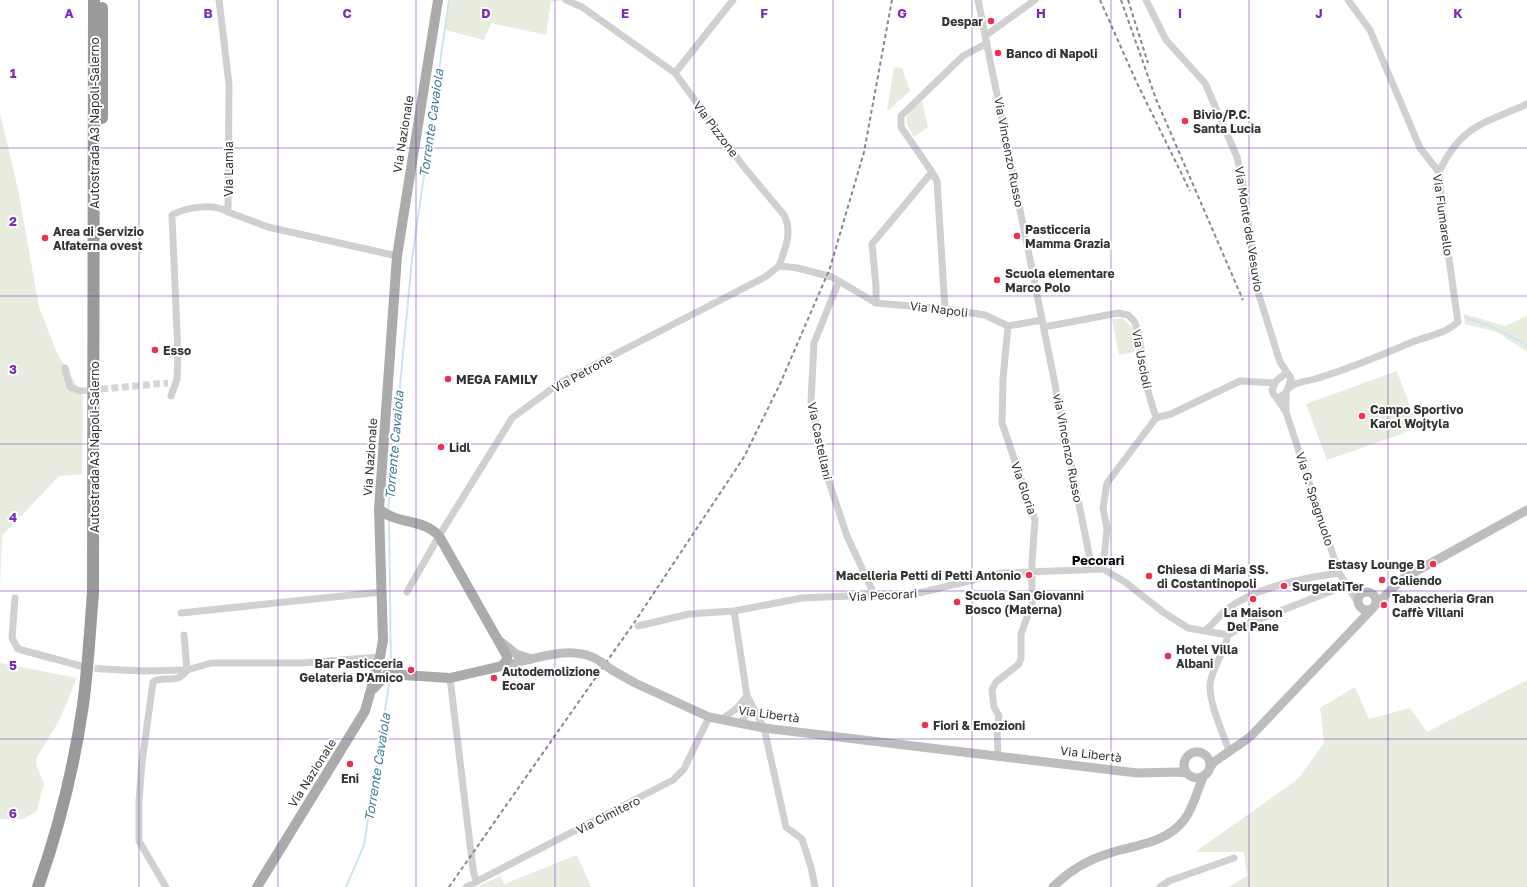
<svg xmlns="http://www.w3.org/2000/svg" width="1527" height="887" font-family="'Golos Text',sans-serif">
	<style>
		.green { fill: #e7ecde }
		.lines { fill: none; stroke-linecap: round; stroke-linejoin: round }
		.stream { stroke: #cde5ef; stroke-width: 2 }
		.street-tunnel { stroke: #d6d6d6; stroke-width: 7; stroke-dasharray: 7 3.5; stroke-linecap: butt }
		.street { stroke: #d0d0d0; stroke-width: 7 }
		.secondary { stroke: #bdbdbd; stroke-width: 9 }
		.primary { stroke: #ababab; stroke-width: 10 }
		.highway { stroke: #9a9a9a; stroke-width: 12 }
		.rail { stroke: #888; stroke-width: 2; stroke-dasharray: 4 3; stroke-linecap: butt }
		.secondary-bridge { stroke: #bdbdbd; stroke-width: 9 }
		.grid { fill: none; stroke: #7b2cbf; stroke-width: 1; stroke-opacity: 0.55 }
		.poi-dot { fill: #ee3150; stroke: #fff; stroke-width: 1.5 }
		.labels { text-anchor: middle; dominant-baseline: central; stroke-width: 4; stroke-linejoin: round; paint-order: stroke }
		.poi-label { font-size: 12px; font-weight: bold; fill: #333; stroke: #fff; text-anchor: start }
		.street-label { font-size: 12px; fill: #333; stroke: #fff }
		.water-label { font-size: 13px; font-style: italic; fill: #3b7e9b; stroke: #fff }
		.neighbourhood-label { font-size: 13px; font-weight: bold; fill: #000; stroke: #fff }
		.grid-label { font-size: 13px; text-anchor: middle; font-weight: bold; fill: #7b2cbf; stroke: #fff; stroke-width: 4; stroke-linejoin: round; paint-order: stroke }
	</style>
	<rect width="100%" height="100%" fill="#fff"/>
	<!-- green -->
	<path class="green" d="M449,0h117l-15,2 -5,33 -55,-12 -7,17 -39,-10z
		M894,67l8,1 8,23 -21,19h-2z
		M922,101l6,26 -14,10c-13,-20 -8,-22 8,-36z
		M0,113l18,76 21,118 18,46 26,43 -1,78 -23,2 -57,60 -2,52z
		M1464,314l41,12 22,-10v36l-30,-20 -32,-8z
		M1122,318l11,10 3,17 3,2 -6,5 -14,3 -7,-36z
		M1397,371l21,57 -91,32 -21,-56z
		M0,663l77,15 -18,43 -22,36 -1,7 8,20 -7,27 -14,8h-23z
		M1527,680v207h-299l19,-11 -3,-24h-49l103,-73 26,-36 -4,-35 35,-21 14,32 41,-11 17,24z
		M577,855l14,32h-114l23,-11 4,8z"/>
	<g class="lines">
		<!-- stream -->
		<path class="stream" d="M1466,318l24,8 37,19
			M388,512l24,-253 37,-259
			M389,518l2,154
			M346,887l18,-42 26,-167"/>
		<!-- street-tunnel -->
		<path class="street-tunnel" d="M80,391l88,-8
			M84,667l18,2"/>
		<!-- street -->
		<path class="street" d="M219,0l10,84 -1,128 40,15 129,29
			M566,0l16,7 93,66
			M733,0l-58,73 69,94 40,48c9,18 1,33 -5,51
			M978,0l114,569
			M1146,0l20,40 39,43 32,74 5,21 16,114 22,70 8,12
			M985,36l50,-36
			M932,172l5,9 8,128
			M1439,172c23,-48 45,-48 88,-68
			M839,281l-25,62 -3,58 13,66 23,69 28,60
			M876,303v-17l-4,-42 60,-72 -31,-45v-11l62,-60 24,-13
			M1044,327l74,-14 10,2 6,6 5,12 6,48 11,37
			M65,368l5,19 10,4
			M1290,387c9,-7 18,-5 28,-9 30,-9 59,-21 87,-33 17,-8 39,-10 53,-23l-15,-105 -4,-45 -19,-24 -50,-118 -22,-30
			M171,396l6,-17 1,-24 -6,-140c15,-8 41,-12 56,-3
			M1276,397l10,15 53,161 20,31
			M1286,412v-19l5,-14 -1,-3 -5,-2 -9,7 -4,9 2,5 4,3 8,-5
			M1103,569l4,-41 -4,-20 4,-25 49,-65 15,-4 69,-33 35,2
			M1347,585l18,7
			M407,592l32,-56 73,-118 49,-36 204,-105 14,-11 19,2 34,9 44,26 69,6 40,6 23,11 34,-6
			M15,598l-3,40 6,11 63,17
			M734,611l13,85 17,32 22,99 16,12 9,28 4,20
			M181,613l200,-21
			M638,626l51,-12 45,-3 68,-13 117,-5 83,-20 101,-4 22,13 38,30 25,16 40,7
			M1205,631c7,-6 14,-15 21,-21 29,-23 77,-32 113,-37
			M1228,635l19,-11 100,-39
			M1228,635c-3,17 -17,34 -18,50 -1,18 13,48 19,66
			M102,669l41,2 44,-1 -3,-35
			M450,678l23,191 3,13
			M721,720l16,-12 10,-12
			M741,724l4,-8 4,-15
			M998,756l-1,-28 2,-12 -5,-9 -2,-17 4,-8 23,-18 2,-6v-24l11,-30v-42l3,-42 -33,-97 1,-44 5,-53
			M166,887l-27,-46v-40l3,-39 11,-80c11,-8 24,4 34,-12l24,-7h91l78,-6
			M466,887l207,-107 11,-11 25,-52
			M1160,887l9,-6 65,-23"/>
		<!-- secondary -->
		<path class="secondary" d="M1358 601a9 9 0 1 1 18 0a9 9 0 1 1-18 0Z
			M1376,604l28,-26 123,-68
			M500,641l16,13 16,5
			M502,666c31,-6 72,-24 99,-4
			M612,670l23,13 74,34 55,11 373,45 42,-1 8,1
			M1184 765a13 13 0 1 1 26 0a13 13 0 1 1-26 0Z
			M1209,769l5,-7 36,-25 123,-129
			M1053,887c16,-16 32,-26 54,-33 26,-9 59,-10 77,-34 10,-13 13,-30 20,-45"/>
		<!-- primary -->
		<path class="primary" d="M373,689l14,-15 63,4 52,-12 5,-6v-4l-68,-120c-16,-18 -42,-11 -60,-27
			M257,887l108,-176 15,-54 3,-17 -4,-131 18,-253 41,-256"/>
		<!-- highway -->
		<path class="highway" d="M102,118v-110
			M38,887c21,-59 36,-120 45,-182 5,-37 7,-75 10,-112l1,-593"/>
		<!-- rail -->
		<path class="rail" d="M1100,0l36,81 54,110
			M1121,0l35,99 87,201
			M1128,0l20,63
			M449,887l187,-267 108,-163 36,-73 50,-116 34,-116 28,-152"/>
		<!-- secondary-bridge -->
		<path class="secondary-bridge" d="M601,662l11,8"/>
	</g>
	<!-- grid -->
	<path class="grid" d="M139,0v887M278,0v887M416,0v887M555,0v887M694,0v887M833,0v887M972,0v887M1111,0v887M1249,0v887M1388,0v887M0,148h1527M0,296h1527M0,444h1527M0,591h1527M0,739h1527"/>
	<!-- markers -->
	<g class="poi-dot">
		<circle cx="991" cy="21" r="4"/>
		<circle cx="998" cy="53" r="4"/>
		<circle cx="1185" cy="121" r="4"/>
		<circle cx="1017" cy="236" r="4"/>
		<circle cx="45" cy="238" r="4"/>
		<circle cx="997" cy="280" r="4"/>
		<circle cx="155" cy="350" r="4"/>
		<circle cx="448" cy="379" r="4"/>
		<circle cx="1362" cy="416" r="4"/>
		<circle cx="441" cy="447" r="4"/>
		<circle cx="1433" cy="564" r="4"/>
		<circle cx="1029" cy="575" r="4"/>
		<circle cx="1149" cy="576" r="4"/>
		<circle cx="1382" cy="580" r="4"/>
		<circle cx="1284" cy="586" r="4"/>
		<circle cx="1253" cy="599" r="4"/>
		<circle cx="957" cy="602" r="4"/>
		<circle cx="1384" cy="605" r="4"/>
		<circle cx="1168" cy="656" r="4"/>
		<circle cx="411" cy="670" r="4"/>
		<circle cx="494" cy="678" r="4"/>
		<circle cx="925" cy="725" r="4"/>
		<circle cx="350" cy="764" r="4"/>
	</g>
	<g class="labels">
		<!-- poi labels -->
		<g class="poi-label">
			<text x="983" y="21" text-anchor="end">Despar</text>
			<text x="1006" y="53">Banco di Napoli</text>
			<text x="1193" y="114">Bivio/P.C.<tspan x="1193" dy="14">Santa Lucia</tspan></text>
			<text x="1025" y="229">Pasticceria<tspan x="1025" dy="14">Mamma Grazia</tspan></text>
			<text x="53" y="231">Area di Servizio<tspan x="53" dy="14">Alfaterna ovest</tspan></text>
			<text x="1005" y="273">Scuola elementare<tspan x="1005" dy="14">Marco Polo</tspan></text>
			<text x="163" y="350">Esso</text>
			<text x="456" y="379">MEGA FAMILY</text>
			<text x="1370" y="409">Campo Sportivo<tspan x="1370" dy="14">Karol Wojtyla</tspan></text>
			<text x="449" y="447">Lidl</text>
			<text x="1425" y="564" text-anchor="end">Estasy Lounge B</text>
			<text x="1157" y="569">Chiesa di Maria SS.<tspan x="1157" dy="14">di Costantinopoli</tspan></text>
			<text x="1021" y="575" text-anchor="end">Macelleria Petti di Petti Antonio</text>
			<text x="1390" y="580">Caliendo</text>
			<text x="1292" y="586">SurgelatiTer</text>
			<text x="965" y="595">Scuola San Giovanni<tspan x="965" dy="14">Bosco (Materna)</tspan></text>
			<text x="1392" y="598">Tabaccheria Gran<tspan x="1392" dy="14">Caffè Villani</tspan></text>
			<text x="1253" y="612" text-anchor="middle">La Maison<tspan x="1253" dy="14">Del Pane</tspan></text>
			<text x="1176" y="649">Hotel Villa<tspan x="1176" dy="14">Albani</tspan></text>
			<text x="403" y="663" text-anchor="end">Bar Pasticceria<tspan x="403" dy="14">Gelateria D'Amico</tspan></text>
			<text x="502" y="671">Autodemolizione<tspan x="502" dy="14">Ecoar</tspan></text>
			<text x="933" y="725">Fiori &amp; Emozioni</text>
			<text x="350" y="778" text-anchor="middle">Eni</text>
		</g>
		<!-- street labels -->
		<g class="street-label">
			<text transform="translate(94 123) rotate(-90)">Autostrada A3 Napoli-Salerno</text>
			<text transform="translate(716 129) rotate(53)">Via Pizzone</text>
			<text transform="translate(403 134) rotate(-81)">Via Nazionale</text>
			<text transform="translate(1009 152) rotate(79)">Via Vincenzo Russo</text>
			<text transform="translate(228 169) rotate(-90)">Via Lamia</text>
			<text transform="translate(1443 215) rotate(82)">Via Fiumarello</text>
			<text transform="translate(1249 229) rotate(81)">Via Monte del Vesuvio</text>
			<text transform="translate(939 309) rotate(7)">Via Napoli</text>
			<text transform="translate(1142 359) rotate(79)">Via Uscioli</text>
			<text transform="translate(582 373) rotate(-29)">Via Petrone</text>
			<text transform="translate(820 441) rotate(78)">Via Castellani</text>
			<text transform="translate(94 447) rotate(-90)">Autostrada A3 Napoli-Salerno</text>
			<text transform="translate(1068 448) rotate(79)">via Vincenzo Russo</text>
			<text transform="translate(370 457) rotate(-86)">Via Nazionale</text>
			<text transform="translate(1024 488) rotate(71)">Via Gloria</text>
			<text transform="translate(1315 499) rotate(72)">Via G. Spagnuolo</text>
			<text transform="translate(883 595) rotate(-3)">Via Pecorari</text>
			<text transform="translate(769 714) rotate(8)">Via Libertà</text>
			<text transform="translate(1091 754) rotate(7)">Via Libertà</text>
			<text transform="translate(312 773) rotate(-58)">Via Nazionale</text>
			<text transform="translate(608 815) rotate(-27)">Via Cimitero</text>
		</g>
		<!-- water labels -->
		<g class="water-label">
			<text transform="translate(431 123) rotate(-82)">Torrente Cavaiola</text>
			<text transform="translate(394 445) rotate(-85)">Torrente Cavaiola</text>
			<text transform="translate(377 767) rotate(-81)">Torrente Cavaiola</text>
		</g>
		<!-- neighbourhood labels -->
		<g class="neighbourhood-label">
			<text x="1098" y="560">Pecorari</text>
		</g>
	</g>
	<g class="grid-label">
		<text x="69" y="18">A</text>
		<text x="208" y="18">B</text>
		<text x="347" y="18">C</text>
		<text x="486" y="18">D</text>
		<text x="625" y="18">E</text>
		<text x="764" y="18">F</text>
		<text x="902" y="18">G</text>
		<text x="1041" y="18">H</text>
		<text x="1180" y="18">I</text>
		<text x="1319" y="18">J</text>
		<text x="1458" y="18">K</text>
		<text x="13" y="78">1</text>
		<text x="13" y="226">2</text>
		<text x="13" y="374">3</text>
		<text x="13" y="522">4</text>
		<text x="13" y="670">5</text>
		<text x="13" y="818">6</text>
	</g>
</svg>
